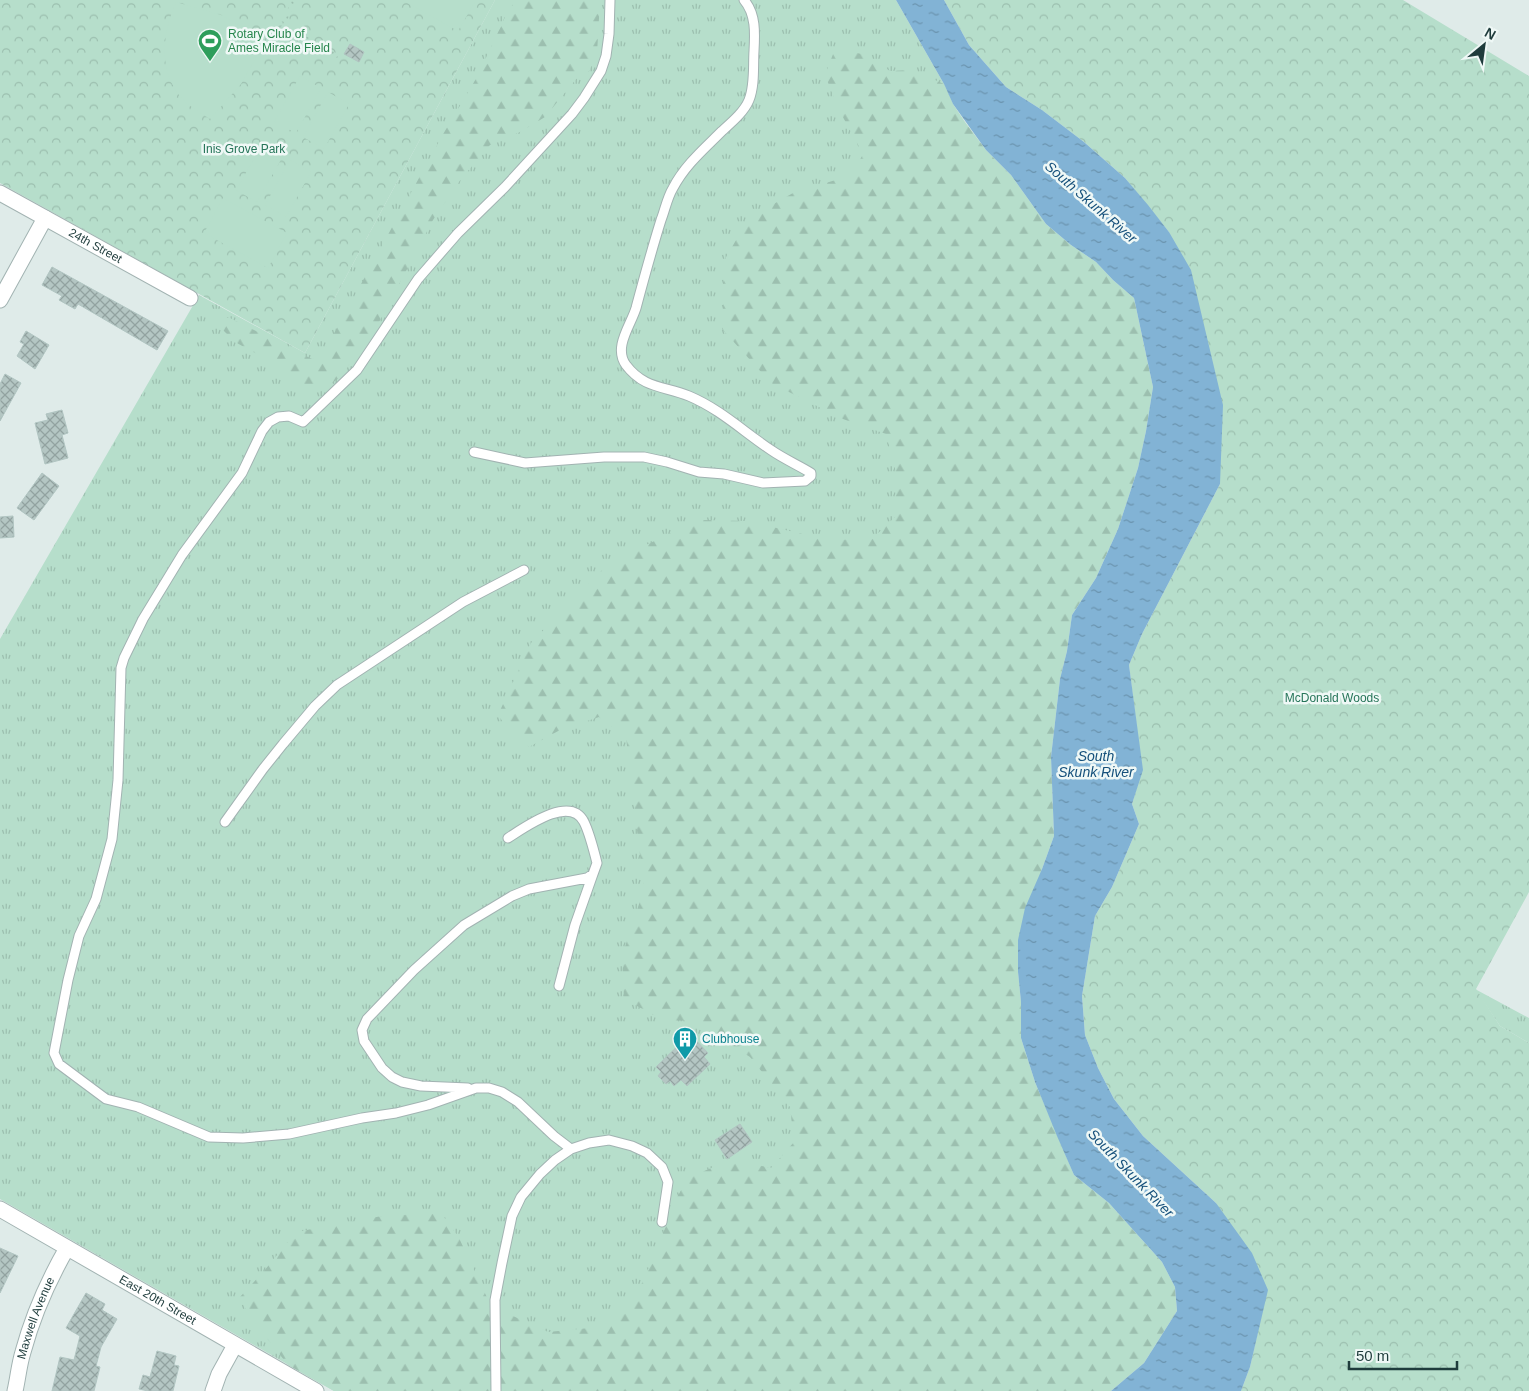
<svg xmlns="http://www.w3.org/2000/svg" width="1529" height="1391" font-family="Helvetica,sans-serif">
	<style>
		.grass { fill: url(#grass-tufts) }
		.forest { fill: url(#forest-firs) }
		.park { fill: url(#park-crowns) }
		.garden { fill: url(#garden-dots) }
		.pitch { fill: #b6decb }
		.water { fill: url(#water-ripples) }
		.building { fill: url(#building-cross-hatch); stroke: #b1c5c2 }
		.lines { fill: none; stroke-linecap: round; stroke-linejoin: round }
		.service-casing { stroke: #a2b3b2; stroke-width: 11 }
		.minor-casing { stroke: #a2b3b2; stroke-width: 17 }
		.service { stroke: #fff; stroke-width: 9 }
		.minor { stroke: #fff; stroke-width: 15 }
		.labels { text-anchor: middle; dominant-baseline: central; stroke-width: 5; stroke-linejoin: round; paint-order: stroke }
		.leisure-label { font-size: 12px; fill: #27864d; stroke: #eff8f6; text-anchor: start }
		.park-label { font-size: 12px; fill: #267559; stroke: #eff8f6 }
		.street-label { font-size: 12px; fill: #1f3c3c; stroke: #eff8f6 }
		.culture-label { font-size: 12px; fill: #0d838f; stroke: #eff8f6; text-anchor: start }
		.water-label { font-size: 14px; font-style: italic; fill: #15507b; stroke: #eff8f6 }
	</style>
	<defs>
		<pattern id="grass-tufts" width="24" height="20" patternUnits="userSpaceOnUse" patternTransform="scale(1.25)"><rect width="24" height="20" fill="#b6decb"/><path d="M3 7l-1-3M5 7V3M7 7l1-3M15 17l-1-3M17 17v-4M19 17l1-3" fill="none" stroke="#9cbfaf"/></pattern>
		<pattern id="forest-firs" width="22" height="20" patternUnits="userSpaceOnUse" patternTransform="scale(1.25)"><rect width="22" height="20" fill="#b6decb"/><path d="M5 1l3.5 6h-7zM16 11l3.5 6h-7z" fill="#9cbfaf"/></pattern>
		<pattern id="park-crowns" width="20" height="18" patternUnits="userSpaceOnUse" patternTransform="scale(1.25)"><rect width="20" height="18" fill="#b6decb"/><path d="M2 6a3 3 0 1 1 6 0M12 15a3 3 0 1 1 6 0" fill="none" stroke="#9cbfaf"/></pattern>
		<pattern id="garden-dots" width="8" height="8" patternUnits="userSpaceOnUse" patternTransform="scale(1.25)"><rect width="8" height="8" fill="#b6decb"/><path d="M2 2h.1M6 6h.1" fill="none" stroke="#9cbfaf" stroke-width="1.8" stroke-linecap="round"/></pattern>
		<pattern id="water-ripples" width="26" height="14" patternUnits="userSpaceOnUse" patternTransform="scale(1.25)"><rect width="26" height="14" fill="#82b3d5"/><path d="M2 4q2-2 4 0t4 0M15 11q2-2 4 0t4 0" fill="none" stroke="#6a93ae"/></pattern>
		<pattern id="building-cross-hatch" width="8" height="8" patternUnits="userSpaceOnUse" patternTransform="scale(1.25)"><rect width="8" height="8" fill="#b4c6c3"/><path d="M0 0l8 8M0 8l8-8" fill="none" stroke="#92a2a0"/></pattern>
	</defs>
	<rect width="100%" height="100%" fill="#dfebe9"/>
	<!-- grass -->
	<path class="grass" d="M495,0h401l48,84 9,20 25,1140 -644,147 -334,-192v-560l199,-344 106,58z
		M1475,989l54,29v25l-29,-17z"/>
	<!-- forest -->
	<path class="forest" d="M516,0h84l-3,54 -8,17 -12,7 -32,39 -25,15 -30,13 -29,34 -28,41 -55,104 -38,53 -14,11 -19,2 -50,-36 -22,-12 -15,-15 2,-9h8l82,41 6,-1 8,-10 116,-212 35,-59 29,-62z
		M835,49l27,5 28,17 22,-1 32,14 9,20 12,18 21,28 25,25 35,49 25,21 25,17 17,18 21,18 19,89 -7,44 -8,37 -20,61 -22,49 -24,37 -5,36 -7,28 -9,78 3,79 -12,33 -24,103 3,30v36l14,44 39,93 35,28 53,59 13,25 2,24 -33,52 -33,28h-777l-46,-26 -33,-42 -16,-25 25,-27 32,-39 86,-16 59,-3 18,25 32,68 57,26 52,-5 34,-26 24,-54 17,-46 13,-23 44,-19 39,9 23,-26 -4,-35 -40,-50 -57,-36 -30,-1 -39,-21 -2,-43 22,-67 -18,-152 -27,-20 -39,13 -31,17 -18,-14 -13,-18 33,-72 71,-73 44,-25 53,-25 48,1 81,19 44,-1 24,-23 -1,-49 -9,-33 -43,-15 -72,-36 -49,-54 3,-70 24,-41 44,-25 59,-18 11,-21 -25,-46 -13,-33z"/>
	<!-- park -->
	<path class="park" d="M0,0h495l-190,353 -305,-170z
		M944,0h459l126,76v816l-53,97 24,37 29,17v348h-288l9,-24 8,-36 -42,-128 -73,-67 -29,-37 -16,-31 -13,-33 -3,-39 13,-80 17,-29 27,-63 -7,-20 10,-34 -13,-105 13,-31 78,-150 -51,-252 -44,-54 -41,-36 -42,-32 -36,-23 -37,-42z"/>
	<!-- garden -->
	<path class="garden" d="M283,0h8l4,4 -9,18v3l53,30 -2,3 -56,-31 2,-4 -2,-2 9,-16z"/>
	<!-- pitch -->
	<path class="pitch" d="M402,0h74l-18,31z
		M176,2l45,13 38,21 3,11 -21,37 -31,35c-11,-7 -23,-14 -31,-24 -21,-28 -16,-63 -3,-93z
		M300,76l21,12 -25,45 -22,-11z
		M328,92l21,12 -25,45 -21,-12z
		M262,145l21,11 -26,46 -21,-12z
		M290,160l21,12 -25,45 -21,-12z
		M223,198l64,35 -19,35 -64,-35z"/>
	<!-- water -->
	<path class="water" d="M896,0h48l25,45 37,42 36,23 42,32 41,36 23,27 21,27 22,38 9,38 23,97 -3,79 -78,150 -13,31 14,105 -11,34 7,20 -27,63 -17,29 -13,80 3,39 13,33 16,31 29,37 73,67 36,50 16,37 -18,77 -9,24h-130l33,-28 33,-52 -2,-24 -13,-25 -53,-59 -35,-28 -17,-39 -22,-54 -14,-44v-36l-3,-30v-32l7,-32 17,-39 12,-33 -3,-79 9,-78 7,-28 5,-36 24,-37 22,-49 20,-61 8,-37 7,-44 -19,-89 -21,-18 -17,-18 -25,-17 -25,-21 -35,-49 -25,-25 -33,-46 -9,-20z"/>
	<!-- building -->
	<path class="building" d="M350,44l14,8 -5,10 -15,-8z
		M52,267l116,64 -11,19 -79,-46 -3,5 -16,-9 3,-4 -20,-11z
		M26,331l23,14 -14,24 -18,-13 7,-12 -4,-2z
		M5,374l16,9 -21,38v-37z
		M62,410l6,23 -6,2 6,23 -23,6 -10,-41 13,-3 -2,-6z
		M42,473l17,13 -25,34 -17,-12z
		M13,516l1,21 -14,1v-21z
		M690,1034l18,19 -4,4 6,7 -23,22 -6,-6 -7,6 -4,-5 -4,3 -8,-8 3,-4 -5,-5z
		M740,1124l12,18 -25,17 -12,-19z
		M0,1248l18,8 -18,37z
		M86,1293l19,11 -3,6 15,9 -16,28 -5,19 4,1 -6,24h-42l8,-34 14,3 6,-24 -14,-8z
		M157,1351l19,5 -2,9 5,1 -6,25h-25l-9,-2 4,-14 7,2z"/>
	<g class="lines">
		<defs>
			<path id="service" d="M474,452l51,11 79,-6h40l23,5 32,10 25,2 39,9 42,-2 6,-5v-3c-13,-8 -27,-14 -40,-23 -27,-18 -51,-41 -82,-54 -24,-10 -45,-7 -63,-31 -13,-18 5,-40 10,-57 8,-30 16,-59 25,-88 4,-10 6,-22 12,-32 12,-23 31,-39 49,-57 10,-9 22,-19 27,-31 6,-15 4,-34 5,-49 1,-18 2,-37 -10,-51
				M225,822l38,-53 20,-25 32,-38 22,-21 126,-83 61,-32
				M559,986l16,-61 18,-51
				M468,1088l-47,-2 -19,-4 -10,-5 -10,-9 -18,-27 -2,-11 5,-11 47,-49 50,-45 48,-29 17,-7 58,-11 6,-4 4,-11c-3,-12 -8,-31 -13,-41 -14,-28 -60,6 -76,16
				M571,1149l-17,-13 -36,-34 -16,-10 -13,-4h-13l-48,17 -32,8 -34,5 -73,16 -46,4 -34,-1 -71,-30 -32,-8 -47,-35 -5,-11 14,-73 11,-44 17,-37 16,-60 6,-59 3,-112 3,-10 19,-39 39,-64 60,-82 20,-42 7,-9 9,-5 11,-1 14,6 54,-52 61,-91 40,-46 47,-46 67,-73 12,-16 17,-27 5,-15 3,-22 1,-34
				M496,1391l-1,-91 7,-37 10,-47 9,-19 19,-23 15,-14 16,-11 18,-6 20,-3 23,6 15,7 15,14 6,15 -6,40"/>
			<g id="minor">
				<path id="s1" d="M0,193l190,105"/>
				<path d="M0,300l45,-82"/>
				<path id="s2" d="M0,1209l316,182"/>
				<path id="s3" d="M15,1391c3,-13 4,-26 8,-39 10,-37 25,-71 44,-104"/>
				<path d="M213,1391l6,-17 16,-29"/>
			</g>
		</defs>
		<!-- service casing -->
		<use href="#service" class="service-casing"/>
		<!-- minor casing -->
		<use href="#minor" class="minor-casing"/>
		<!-- service -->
		<use href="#service" class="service"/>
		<!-- minor -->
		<use href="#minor" class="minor"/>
	</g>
	<!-- icons -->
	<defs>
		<symbol id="stadium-pin" viewBox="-11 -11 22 30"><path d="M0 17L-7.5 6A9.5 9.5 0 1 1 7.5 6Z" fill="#2e9e5b" stroke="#eff8f6"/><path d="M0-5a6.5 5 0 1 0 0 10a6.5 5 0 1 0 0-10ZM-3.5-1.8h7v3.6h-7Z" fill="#fff"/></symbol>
		<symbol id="building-pin" viewBox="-11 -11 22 30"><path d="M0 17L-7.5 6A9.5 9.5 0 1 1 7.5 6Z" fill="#0f9aa8" stroke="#eff8f6"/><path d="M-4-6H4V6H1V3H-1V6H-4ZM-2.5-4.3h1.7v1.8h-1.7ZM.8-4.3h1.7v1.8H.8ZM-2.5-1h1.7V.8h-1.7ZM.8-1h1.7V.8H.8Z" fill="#fff"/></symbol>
	</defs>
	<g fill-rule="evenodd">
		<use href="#stadium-pin" x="196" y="27" width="28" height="38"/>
		<use href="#building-pin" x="671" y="1025" width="28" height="38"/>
	</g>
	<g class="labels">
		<!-- leisure labels -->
		<g class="leisure-label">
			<text x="228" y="34">Rotary Club of<tspan x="228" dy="14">Ames Miracle Field</tspan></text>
		</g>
		<!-- park labels -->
		<g class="park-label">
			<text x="244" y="149">Inis Grove Park</text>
			<text x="1332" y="698">McDonald Woods</text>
		</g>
		<!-- street labels -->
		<g class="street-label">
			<text stroke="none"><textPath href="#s1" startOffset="109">24th Street</textPath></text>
			<text stroke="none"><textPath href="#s2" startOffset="182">East 20th Street</textPath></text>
			<text stroke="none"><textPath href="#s3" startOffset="76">Maxwell Avenue</textPath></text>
		</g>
		<!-- culture labels -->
		<g class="culture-label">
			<text x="702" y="1039">Clubhouse</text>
		</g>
		<!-- water labels -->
		<g class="water-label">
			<text transform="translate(1091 202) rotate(41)">South Skunk River</text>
			<text x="1096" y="756">South<tspan x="1096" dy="16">Skunk River</tspan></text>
			<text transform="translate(1131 1173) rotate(46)">South Skunk River</text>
		</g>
	</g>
	<!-- north arrow -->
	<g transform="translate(1484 45) rotate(29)" stroke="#eff8f6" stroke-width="4" paint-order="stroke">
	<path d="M0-4L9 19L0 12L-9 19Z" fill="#1f3c3c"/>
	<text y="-8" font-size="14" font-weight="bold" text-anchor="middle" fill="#1f3c3c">N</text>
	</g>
	<!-- scale -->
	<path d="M1349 1361v8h108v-8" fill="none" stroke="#1f3c3c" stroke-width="2.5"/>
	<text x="1356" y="1361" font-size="15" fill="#1f3c3c" stroke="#eff8f6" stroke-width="4" paint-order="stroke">50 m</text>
</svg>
